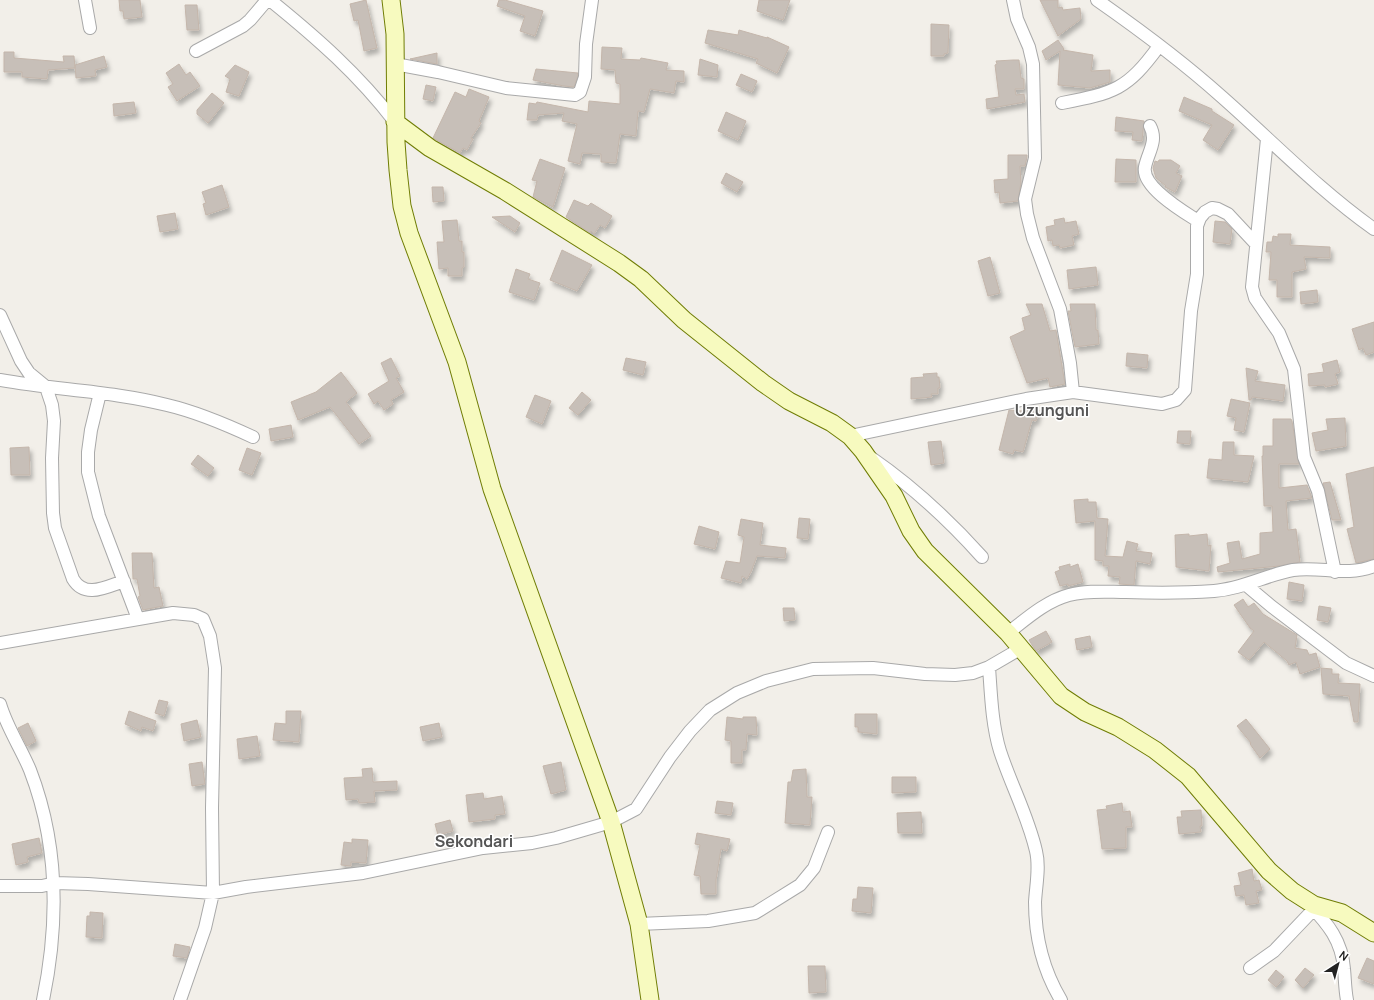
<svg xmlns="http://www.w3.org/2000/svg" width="1374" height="1000" font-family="Manrope,sans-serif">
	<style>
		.building { fill: #c7bfb8; stroke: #c4b6ab; filter: url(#shadow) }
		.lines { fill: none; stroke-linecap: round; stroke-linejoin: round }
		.street-casing { stroke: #a9a9a9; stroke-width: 14 }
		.secondary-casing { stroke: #707d05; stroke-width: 19 }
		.street { stroke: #fff; stroke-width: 12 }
		.secondary { stroke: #f7fabf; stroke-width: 17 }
		.labels { text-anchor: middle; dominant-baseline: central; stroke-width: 3; stroke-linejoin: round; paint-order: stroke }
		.quarter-label { font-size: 16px; font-weight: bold; fill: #555; stroke: #fff }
	</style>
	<defs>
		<filter id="shadow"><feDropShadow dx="2.5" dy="4.5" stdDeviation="2" flood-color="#0004"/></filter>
	</defs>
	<rect width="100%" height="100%" fill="#f2efe9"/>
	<!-- building -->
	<path class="building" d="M119,0h21l2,17 -18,2 -1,-8h-3z
		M366,0l11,48 -13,3 -6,-31 -4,1 -4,-17z
		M499,0h6l38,11 -8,25 -15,-5 5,-15 -28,-10z
		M759,0h31l-7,20 -26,-9z
		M1040,0h18v8l4,-1 1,3 17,-2 1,11 -23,17z
		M185,5h12l2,25h-12z
		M931,24l18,1 -1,28 -4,1v2h-13z
		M708,30l30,5 1,-5 28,8v-1l22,10 -12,26 -21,-10 2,-4 -53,-16z
		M1058,40l6,9 -1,1 30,5 -2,16 19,-1v12l-20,6 -32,-3 2,-34 -14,9 -4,-9z
		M602,47l20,1 -1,11 19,1 1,-2 27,5 -2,7 18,1v11l-8,-1 -2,12 -24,-4 -6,23 -6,-1 -2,25 -16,-2 -4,29 -15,-1v-8l-19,-1 -2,11 -12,-3 9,-37 -15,-3 2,-8 -26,2 -1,5h-10l2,-17 7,1 1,-2 51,10 1,-11 31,3v-20l-4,-1 -1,-13 -14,-1z
		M4,52h10v6l50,4 -1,-6h11l1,12 -27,2 -1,9 -25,-2v-5h-18z
		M437,53v11l-27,-5z
		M104,56l3,11 -12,3 1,6 -20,2 -1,-13z
		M700,59l18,6 -1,12 -19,-2z
		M1013,60h6l2,18 3,1v10h-9l1,6 8,-1 1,8 -38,7 -1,-10 13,-2 -4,-32 2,-1 -1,-3z
		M179,64l7,11 4,-3 10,14 -23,15 -9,-14 5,-3 -7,-11z
		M235,65l14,7 -10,24 -13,-4 4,-13 -5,-3z
		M536,69l42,4v3l-4,11 -10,-1 -31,-6z
		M741,74l16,7 -5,11 -16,-7z
		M426,85l10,2 -3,14 -10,-2z
		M469,89l20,8 -10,24 2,2 -10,15 2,1 -6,11 -4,-2 -3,5 -27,-15 22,-46 11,5z
		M212,93l12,10 -16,20 -11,-9v-4z
		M1184,97l28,12v2l22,14 -16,25 -15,-10 9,-15 -33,-14z
		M134,102l2,11 -22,3 -1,-12z
		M726,112l20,9 -8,19 -20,-9z
		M1116,117l28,4 -2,20 -10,-1 1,-8 -18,-1z
		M1008,155h19v2l-2,9h-5l1,17 -3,18 -18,2 -1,-11 -4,1 -1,-13 14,-1z
		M540,159l25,9 -12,39 -20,-10 4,-16 -5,-1z
		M1116,159l20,1v22h-21z
		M1159,160h12l9,6 -4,7 6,3 -7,16 -10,-5 1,-1 -10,-8 -3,-10 2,-7 3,1z
		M726,173l17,9 -6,10 -16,-9z
		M222,185l7,22 -23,8 -3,-11 3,-1 -4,-11z
		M432,187h11l1,14 -11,1z
		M574,200l14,6 3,-3 21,13 -7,12 -5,-3 -6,9 -3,-3 -1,2 -24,-16z
		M175,213l3,16 -18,3 -3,-16z
		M510,216l10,7 -5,9 -23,-15z
		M1064,218l1,5 11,-2 3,13 -7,2 2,9 -14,3 -1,-3 -6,1 -1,-6 -4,1 -2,-14 9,-2 -1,-5z
		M457,220l2,21h3v11h2v15l-2,1v8h-14v-8l-9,1 -2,-27h7l-2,-21z
		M1215,221l10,1 7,7 -2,15 -17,-2z
		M1278,234h13l-1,11 40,2v11l-26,-1 2,12 -14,3v25h-15v-17h-8l2,-28h-5l1,-10h5l1,-6 5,1z
		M562,250l30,15 -15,26 -27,-11z
		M990,257l10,36 -12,3 -10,-35z
		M1096,267l2,18 -29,4 -2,-19z
		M516,269l14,5 -2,5 12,4 -6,17 -25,-8z
		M1317,290l1,12 -17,2 -1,-12z
		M1026,304h16l8,27 6,-1 9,54 -15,3 -2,-9 -21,5 -17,-46 15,-7 -3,-12 9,-3z
		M1070,304h25l1,26h2l1,14 -24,3 -7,-36h3z
		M1374,322v30l-8,3 -3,-7 -4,2 -7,-21z
		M1127,353l21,2 -1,13 -21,-2z
		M391,358l9,18 -4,2 8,14 -13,8 2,4 -9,6 -6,-9 -4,3 -6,-10 21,-13 -8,-18z
		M626,358l20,4 -3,13 -20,-5z
		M1337,360l3,12 -5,2 3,10 -13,3v-2l-16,1 -1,-12 16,-2 -2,-8z
		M1246,368l12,3 -3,10 30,4 -2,16 -31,-4 -1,3h-2z
		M341,372l16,21 -11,9 25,34 -12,8 -29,-37 -32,13 -7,-18 25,-10z
		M937,373v4h2l1,11h-2v6h-7l1,3 -10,1 -11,1v-21l13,-1 -1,-3z
		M582,392l9,8 -13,15 -9,-7z
		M535,395l16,6 -9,23 -16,-7z
		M1231,399l19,4 -6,29 -10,-2 2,-12 -9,-2z
		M1023,407l16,3 -3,11 -4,-1 -9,32 -9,-2 -1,4 -14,-4 10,-40 13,1z
		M1345,418l1,28 -30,5 -4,-18 16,-3 -2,-11z
		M1273,419h18l1,2 7,43h-20v24l28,-3 5,13 -26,3 2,29 8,-1 4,33 -21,4 -61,6 -1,-5 13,-4 -3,-20 12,-2 3,18 18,-5v-21l13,-1 -1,-26h-8l-2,-50h1v-10h10z
		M291,425l2,12 -22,4 -2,-12z
		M1178,431h13l-1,13 -13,-1z
		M941,441l3,22 -13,2 -3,-23z
		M1223,442h11v13l20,1 -6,26 -41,-4 2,-19 13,1z
		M29,447l1,28h-19l-1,-27z
		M247,448l14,5 -9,22 -13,-5z
		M198,455l16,13 -6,8 -17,-12z
		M1374,467v92l-18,4 -9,-34 7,-2 -8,-53z
		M1330,482l11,38h-9l-9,-37z
		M1088,499v3h8l1,16 11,1 -3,37 18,1 4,-16 11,3 -2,7 16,2 -2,11 -14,-3 -2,24 -15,-1 1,-7 -12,-1 1,-10h-6v-5l-8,-1v-39l-19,2 -2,-23z
		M799,518l11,1 -2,20 -11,-1z
		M741,519l22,4 -3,22 26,3 -1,10 -28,-2 -6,16 -4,7 -5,-3 -1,7 -20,-5 5,-17 14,2 4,-26 -6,-2z
		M699,526l20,6 -4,17 -21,-5z
		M1189,534v2l18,-2 1,12 3,-1 -2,26 -33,-4 -1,-32z
		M132,553h20l2,35 5,-1 4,19 -20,4 -5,-13 2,-1 -3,-17h-4z
		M1070,564v3l8,-3 5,18 -15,4v-2l-8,2 -5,-14 5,-2 -1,-3z
		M1289,582l15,3 -2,16 -15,-2z
		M1243,599l5,8 6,-4 9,11 34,21 -2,13 12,2 2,5 7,-2 4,14 -20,7 -4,-12 -7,3 -2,-4 -23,-19 -15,18 -11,-8 16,-21 -4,-3 -16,-23z
		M1319,606l12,2 -3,14 -11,-2z
		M783,608h11l1,12 -11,1z
		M1046,631l6,11 -16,9 -7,-11z
		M1090,636l2,11 -15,3 -2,-11z
		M1321,668l11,1v5h7l-1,9 22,1 -2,38h-4l-5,-26 -26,-2z
		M159,700l9,2 -4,14 -9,-3z
		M129,711l27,10 -3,10 -11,-4 -1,4 -16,-7z
		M286,711h15l-2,31 -26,-2 2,-17 11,1z
		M855,714h22v20l-19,-2v-5h-3z
		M727,717l16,2v-2h13l1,18 -10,-1 -1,16h-4v13h-11v-22l-6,-1z
		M1246,719l24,30 -10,9 -10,-14 1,-1 -14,-17z
		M197,720l4,17 -17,4 -3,-17z
		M28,723l8,18 -9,5 -9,-18z
		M439,723l3,14 -19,4 -3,-14z
		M257,736l3,20 -21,3 -2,-20z
		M202,762l3,22 -13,2 -3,-22z
		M561,762l5,28 -15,4 -8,-28z
		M372,768l1,14 24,-1v9l-23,1 1,11 -16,1 -1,-4 -12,1 -2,-22 19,-1 -1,-8z
		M806,769l1,28h5l-2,28 -25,-2 3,-41h3l2,-12z
		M892,777h24v15l-24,1z
		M483,793l1,6 18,-3 3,18 -10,1v4l-26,3 -3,-27z
		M717,801l16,2 -2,12 -16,-2z
		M1122,803l1,9 7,-1 2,16h-6v21l-24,1 -5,-39 10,-1 -1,-3z
		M1201,810l1,16h-2l1,6 -22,2 -2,-17h5l-1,-6z
		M921,812l1,21h-24l-1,-20z
		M450,820l3,11 -15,4 -3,-11z
		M697,833l33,6 -3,12 -6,-2 -5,31v14h-15l-1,-18 -6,-1 6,-30 -5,-1z
		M39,838l3,15 -15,4 1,5 -12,3 -4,-21z
		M352,839l16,1 -2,23 -15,-1v4l-10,-1 3,-23 8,1z
		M1252,869l2,12 5,-1 3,10 -6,1 3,12 -13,2 -2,-10 -8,1 -2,-10 7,-1 -3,-12z
		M858,887l15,1 -2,25 -19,-2 1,-12h4z
		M90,912l13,1 -1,25 -16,-1 1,-21h3z
		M175,944l15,3 -3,11 -14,-2z
		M1367,958l7,3v23l-16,-6z
		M808,966h17l1,26 -17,1z
		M1305,968l9,7 -11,13 -8,-8z
		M1276,970l8,7 -8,10 -8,-7z"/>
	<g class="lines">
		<defs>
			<path id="street" d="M85,0l5,28
				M270,0c47,38 88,74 125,122
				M1013,0l4,19 12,28 4,17 2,94 -10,41 2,15 6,24 27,71 10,54 3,29
				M1097,0c43,30 86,62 125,97 51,45 97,93 152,132
				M196,51l47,-25 7,-6 17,-20
				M395,64l43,8 68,16 69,7 5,-3 5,-15 1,-33 6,-44
				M1062,103c52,-10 65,-13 97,-57
				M1150,126c8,15 -2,26 -5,41 -4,20 39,45 53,54
				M1267,139l-15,148 3,11 24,35 15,36 10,88 14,34 17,81
				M0,315l21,46 8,12 17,14 6,18 2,16 -2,37 1,55 2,15 18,51c12,20 33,8 51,2
				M0,380c55,10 112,11 167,25 30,7 58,19 86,32
				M100,393l-9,37 -3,22v20l11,44 39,103
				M850,436l176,-37 47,-7 89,12 14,-4 9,-10 6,-79 6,-37v-48l3,-8 5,-6 7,-4 6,1 10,5 28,30
				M870,457c42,29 78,62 112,100
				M1246,585l25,21 75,57 28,13
				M1008,633c18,-14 38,-32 61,-38 18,-5 39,-3 57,-3 29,1 59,1 88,-1 28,-2 52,-16 79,-21 28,-4 53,7 81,-4
				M0,643l173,-30 21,2 9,4 7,17 5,32 -3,140 1,85 -8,35 -25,72
				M989,667c2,28 3,58 11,84 11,34 28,65 36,100 4,16 0,34 -1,51 0,35 8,68 26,98
				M0,704c7,24 21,44 30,66 29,75 29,153 13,230
				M0,886h42l13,-3 33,1 125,9 33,-6 117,-14 120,-25 49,-5 24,-5 55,-16 25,-13 34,-52 20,-26 20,-21 27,-17 29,-12 47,-12 60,-1 52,6 30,1 18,-2 16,-6 31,-18
				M1309,904c19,20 33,37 35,65 1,10 1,21 3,31
				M639,924l69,-3 47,-8 45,-28 14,-17 14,-36
				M1250,968l24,-17 40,-42"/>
			<path id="secondary" d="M391,0l4,34 1,108 2,28 4,36 7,27 48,129 35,127 119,333 28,102 11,76
				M395,122l35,26 75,43 114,72 22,16 43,41 79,63 26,18 43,22 18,13 13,15 31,45 17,35 14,20 83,82 53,63 24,16 33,15 37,23 33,26 81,95 23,20 22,14 28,8 32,20"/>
		</defs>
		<!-- street casing -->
		<use href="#street" class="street-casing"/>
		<!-- secondary casing -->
		<use href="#secondary" class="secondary-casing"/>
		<!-- street -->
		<use href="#street" class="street"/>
		<!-- secondary -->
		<use href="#secondary" class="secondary"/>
	</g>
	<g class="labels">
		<!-- quarter labels -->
		<g class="quarter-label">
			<text x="1052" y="410">Uzunguni</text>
			<text x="474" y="841">Sekondari</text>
		</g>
	</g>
	<!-- north arrow -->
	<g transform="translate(1338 964) rotate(36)" stroke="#ffffff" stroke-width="3" paint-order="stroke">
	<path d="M0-3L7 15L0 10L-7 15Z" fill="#222222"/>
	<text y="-6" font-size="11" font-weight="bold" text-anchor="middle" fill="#222222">N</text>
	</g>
</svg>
